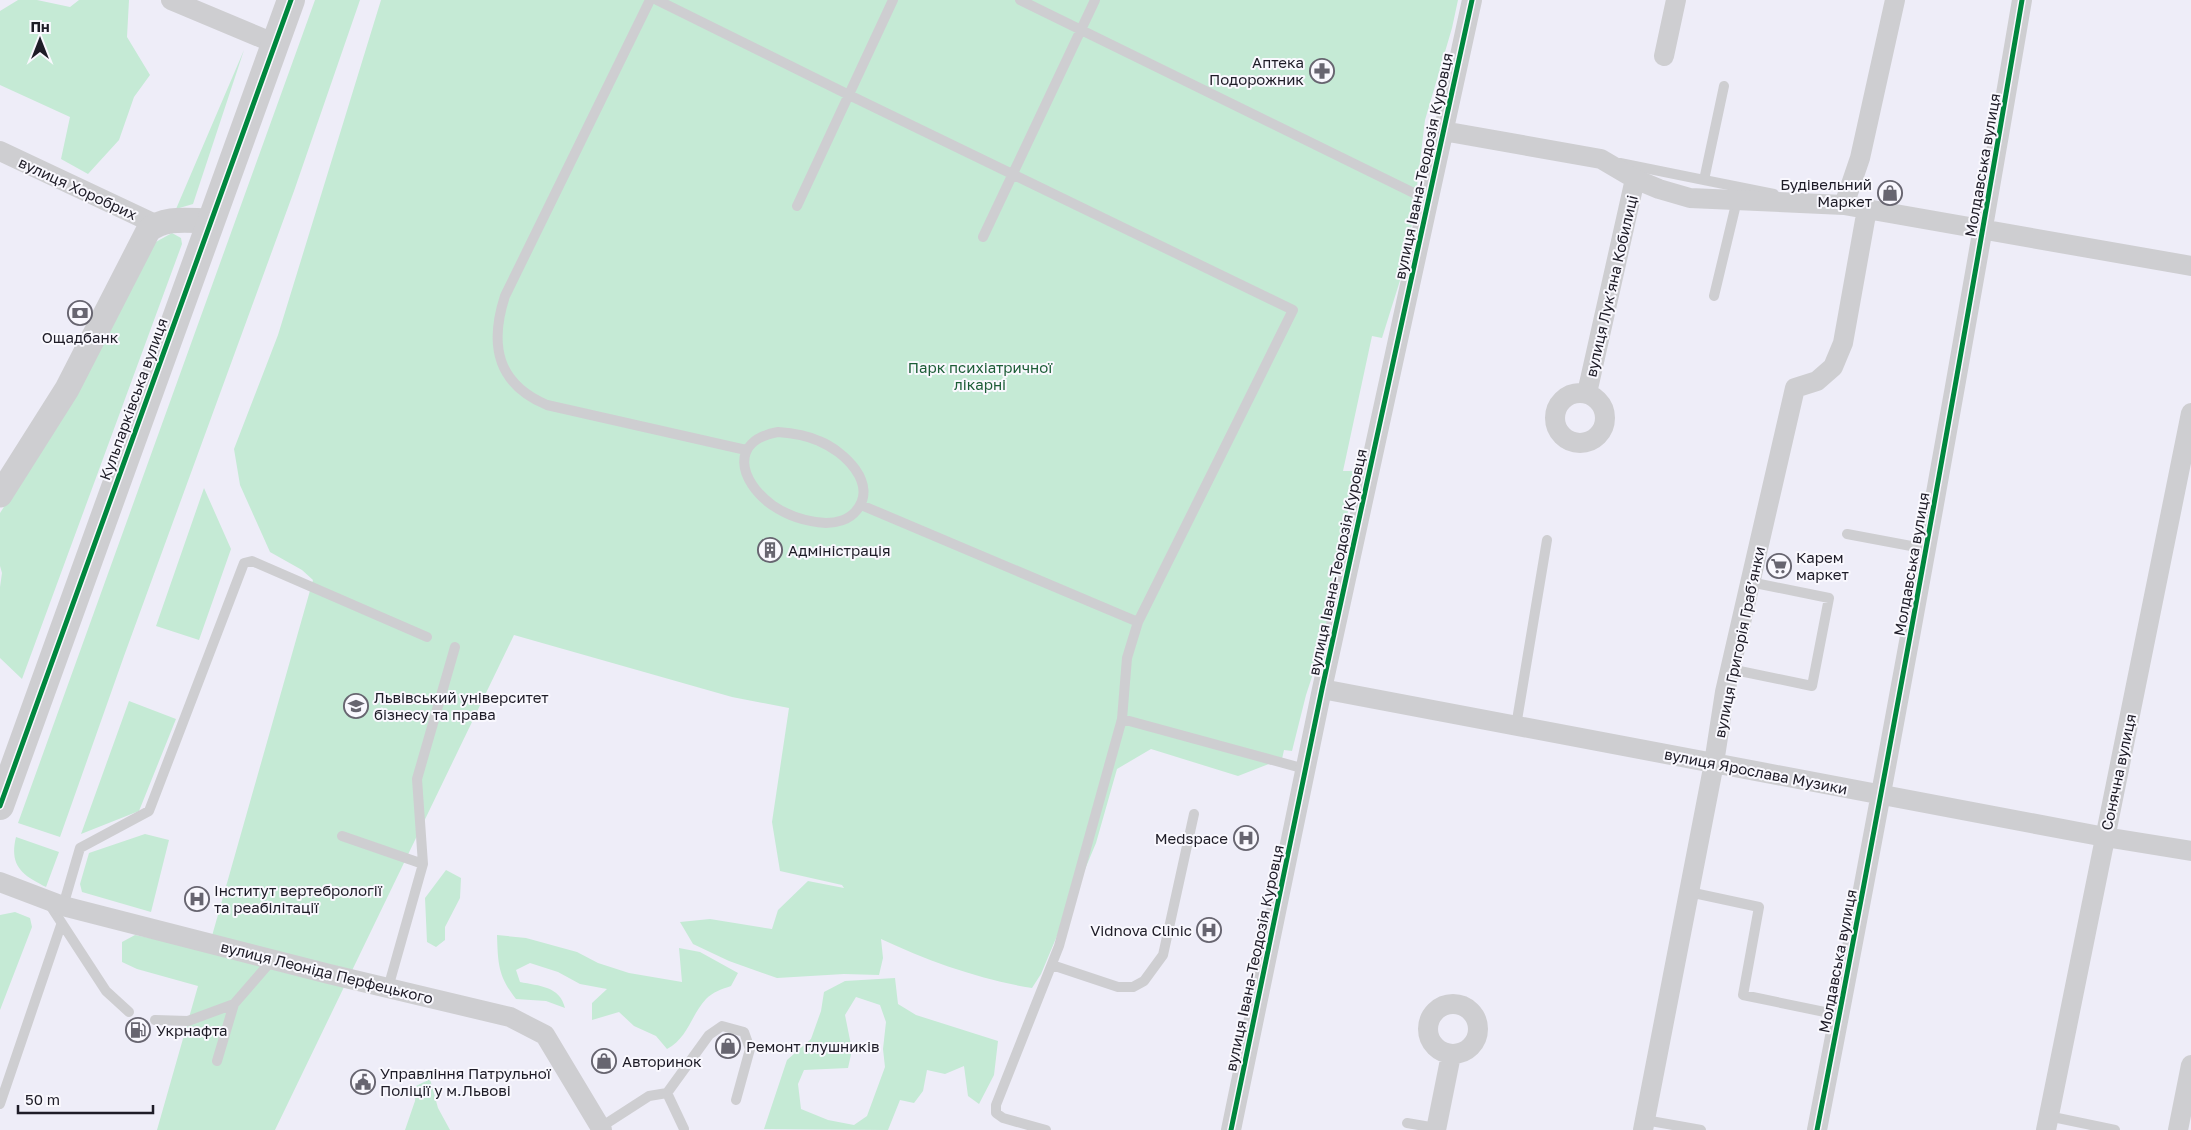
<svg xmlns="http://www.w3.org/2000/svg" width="2191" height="1130" font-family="'Golos Text',sans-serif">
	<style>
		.green { fill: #c5ead5; fill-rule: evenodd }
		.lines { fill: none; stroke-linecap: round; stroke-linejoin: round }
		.service { stroke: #ceced1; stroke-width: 10 }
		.minor { stroke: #ceced1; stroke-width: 20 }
		.tertiary { stroke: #ceced1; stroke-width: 25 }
		.primary { stroke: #ceced1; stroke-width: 28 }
		.cycleway-casing { stroke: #f9f8fe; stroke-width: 8 }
		.cycleway { stroke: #00873e; stroke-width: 5 }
		.labels { text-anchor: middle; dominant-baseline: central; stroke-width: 4; stroke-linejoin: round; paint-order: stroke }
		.poi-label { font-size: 15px; fill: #1e1c27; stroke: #f9f8fe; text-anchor: start }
		.street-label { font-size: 15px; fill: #1e1c27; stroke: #f9f8fe }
		.park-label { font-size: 15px; fill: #1d5d37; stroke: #f9f8fe }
	</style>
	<rect width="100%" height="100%" fill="#eeedf8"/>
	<!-- green -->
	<path class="green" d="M18,0h19l33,7 9,-7h50l-2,37 23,38 -16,22 -15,43 -31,34 -27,-15 9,-42 -70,-32v-74z
		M315,0h45l-66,191 -170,465 -64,181 -42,-14z
		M381,0h1077l-6,28 -27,92 -12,99 -11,55 -20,64 -10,-2 -29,135h12l-28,160 -21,64 -14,56 -8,-1 -2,9 -44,17 -87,-27 -34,20 -21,74 -55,131 -9,14c-51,-8 -104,-27 -151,-49l2,19 -4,17 -35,-1 -67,4 -48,-17 -36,-17 -13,-22 30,-3 62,10 6,-19 30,-29 36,7 -2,-3 -62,-14 -8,-49 17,-114 -57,-11 -218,-62 -239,495h-118l41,-144 -61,-17 -15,-7v-20l13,-7 73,15 105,-370 -11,-10 -32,-18 -30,-67 -6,-36 44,-114z
		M244,50l-51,154 -17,5z
		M172,233l9,5 1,6 -160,435 -22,-21v-71l2,-14 -2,-7v-53l72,-112 82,-158z
		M204,488l27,61 -32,91 -43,-14z
		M129,701l47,18 -37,92 -58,23z
		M145,834l24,6 -18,72 -69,-20 -2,-8 9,-31z
		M16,837l43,15 -13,35c-24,-12 -37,-21 -30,-50z
		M446,870l15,8 -1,20 -15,29v13l-9,7 -9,-5 -2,-44z
		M15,912l15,6 2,9 -32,83v-95z
		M497,935l29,3 51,14 21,11 31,10 53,9 -3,-34 21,4 38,21 -7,13c-9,3 -18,6 -25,13 -15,16 -18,39 -39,50l-11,-13 -22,-10 -15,-14 -27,8v-17l15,-14 -27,-5 -22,-12 -28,-9 -14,7 4,12c19,4 40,4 45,26l-19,-7 -30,-2c-18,-23 -18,-35 -19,-64z
		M895,978l3,26 18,11 82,26 -4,34 -15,29 -11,-8 -4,-30 -19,8 -18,-4 -4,21 -9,12 -14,-3 -12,30 -124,-1 23,-69 24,-21 10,-28 3,-19 21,-11zM856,997l24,8 6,17 -3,27 2,18 -18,49 -13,9 -26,-5 -27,-11 -3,-25 6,-14 44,-2 4,-18 -7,-35z
		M430,1079l8,29 12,22h-45l10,-29 1,-15z"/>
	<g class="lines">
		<!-- service -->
		<path class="service" d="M650,0l-145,296c-16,49 -8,88 42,109l199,45
			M657,0l192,95 444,215 -155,312 -11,36 -5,61 -63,227 -63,159v8l7,5 43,12
			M1020,0l408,200
			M1620,163l84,17 20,-94
			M1704,180l70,14
			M797,206l96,-206
			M983,237l112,-237
			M1714,296l23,-96
			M778,432c15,1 28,3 41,9 25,10 60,43 37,70 -7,9 -20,12 -30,12 -20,-1 -38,-7 -54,-18 -33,-24 -43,-64 6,-73z
			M861,505l277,117
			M1847,534l80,15
			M1730,669l82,17 17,-88 -79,-16
			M1122,719l183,50
			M1516,726l31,-186
			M342,836l81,28
			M1689,892l70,15 -16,88 96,20
			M48,902l58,89 23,21
			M63,906l17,-58 69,-37 95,-248 8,-2 175,76
			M1052,965l66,22h15l11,-6 19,-26 31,-141
			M388,988l35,-124 -6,-85 38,-132
			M155,1020l33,1 46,-17 39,-45
			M217,1061l17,-57
			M667,1093l17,36
			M0,1104l61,-179
			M2048,1116l67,14
			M1645,1120l56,10
			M1407,1123l29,5
			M601,1127l48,-31 18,-3 42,-58 13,-9 22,6 6,17 -14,51"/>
		<!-- minor -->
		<path class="minor" d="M171,0l105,44
			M1664,56l12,-56
			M1443,131l158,28 34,20 24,10 31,9 154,7 347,61
			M0,151l155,73
			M1844,205l16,-47 35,-158
			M1587,393l48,-214
			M1555 418a25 25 0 1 1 50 0a25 25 0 1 1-50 0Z
			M1322,689l783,148 86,14
			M0,882l63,24 266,68 181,43 35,18 57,95
			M1428 1029a25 25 0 1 1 50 0a25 25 0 1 1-50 0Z
			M1231,1130l91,-441 150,-689
			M1436,1130l15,-75
			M1643,1130l71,-367 11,-71 70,-304 22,-7 16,-14 10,-24 24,-134
			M1817,1130c73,-376 141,-752 205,-1130
			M2046,1130l145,-717
			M2178,1130l13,-65"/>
		<!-- tertiary -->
		<path class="tertiary" d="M0,495l67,-106 81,-158c17,-15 41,-10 62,-10"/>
		<!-- primary -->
		<path class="primary" d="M0,806l291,-806"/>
		<defs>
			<path id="cycleway" d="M0,806l291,-806
				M1231,1130l91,-441 150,-689
				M1817,1130c73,-376 141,-752 205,-1130"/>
		</defs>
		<!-- cycleway casing -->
		<use href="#cycleway" class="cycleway-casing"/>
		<!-- cycleway -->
		<use href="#cycleway" class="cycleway"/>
	</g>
	<!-- icons -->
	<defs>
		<symbol id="pharmacy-ring" viewBox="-11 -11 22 22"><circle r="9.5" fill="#f9f8fe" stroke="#676570" stroke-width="1.5"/><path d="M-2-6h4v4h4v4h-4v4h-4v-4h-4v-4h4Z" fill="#676570"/></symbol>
		<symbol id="shop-ring" viewBox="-11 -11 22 22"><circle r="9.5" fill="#f9f8fe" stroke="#676570" stroke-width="1.5"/><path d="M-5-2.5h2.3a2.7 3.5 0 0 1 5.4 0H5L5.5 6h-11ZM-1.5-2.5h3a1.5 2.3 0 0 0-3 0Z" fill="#676570"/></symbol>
		<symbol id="bank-ring" viewBox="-11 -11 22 22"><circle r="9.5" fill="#f9f8fe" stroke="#676570" stroke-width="1.5"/><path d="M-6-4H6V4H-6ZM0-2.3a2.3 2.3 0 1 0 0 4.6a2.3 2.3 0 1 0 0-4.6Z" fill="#676570"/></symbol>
		<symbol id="building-ring" viewBox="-11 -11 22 22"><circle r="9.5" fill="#f9f8fe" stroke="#676570" stroke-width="1.5"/><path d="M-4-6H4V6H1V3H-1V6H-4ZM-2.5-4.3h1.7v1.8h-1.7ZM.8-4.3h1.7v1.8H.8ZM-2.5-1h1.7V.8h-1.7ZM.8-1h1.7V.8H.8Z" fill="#676570"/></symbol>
		<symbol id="supermarket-ring" viewBox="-11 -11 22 22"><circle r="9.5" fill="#f9f8fe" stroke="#676570" stroke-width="1.5"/><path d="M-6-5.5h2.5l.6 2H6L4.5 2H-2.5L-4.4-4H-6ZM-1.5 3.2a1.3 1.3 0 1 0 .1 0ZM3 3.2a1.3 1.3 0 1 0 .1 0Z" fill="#676570"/></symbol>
		<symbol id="university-ring" viewBox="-11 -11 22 22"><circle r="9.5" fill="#f9f8fe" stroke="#676570" stroke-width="1.5"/><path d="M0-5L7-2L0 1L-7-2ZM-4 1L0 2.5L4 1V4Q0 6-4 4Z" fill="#676570"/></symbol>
		<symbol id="hospital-ring" viewBox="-11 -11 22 22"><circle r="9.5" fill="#f9f8fe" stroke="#676570" stroke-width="1.5"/><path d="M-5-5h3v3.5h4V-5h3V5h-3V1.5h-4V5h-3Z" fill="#676570"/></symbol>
		<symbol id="fuel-ring" viewBox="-11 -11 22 22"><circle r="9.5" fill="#f9f8fe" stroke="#676570" stroke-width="1.5"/><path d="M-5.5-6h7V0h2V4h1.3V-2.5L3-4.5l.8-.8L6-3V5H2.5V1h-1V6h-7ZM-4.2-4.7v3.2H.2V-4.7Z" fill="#676570"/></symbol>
		<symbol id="civic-ring" viewBox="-11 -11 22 22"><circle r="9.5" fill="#f9f8fe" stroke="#676570" stroke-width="1.5"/><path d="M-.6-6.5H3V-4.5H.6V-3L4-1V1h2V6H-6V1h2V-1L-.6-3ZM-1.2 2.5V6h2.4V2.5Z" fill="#676570"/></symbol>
	</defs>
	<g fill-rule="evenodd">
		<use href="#pharmacy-ring" x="1308" y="57" width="28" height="28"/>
		<use href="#shop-ring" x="1876" y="179" width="28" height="28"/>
		<use href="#bank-ring" x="66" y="299" width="28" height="28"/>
		<use href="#building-ring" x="756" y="536" width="28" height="28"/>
		<use href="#supermarket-ring" x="1765" y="552" width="28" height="28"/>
		<use href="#university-ring" x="342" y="692" width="28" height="28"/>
		<use href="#hospital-ring" x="1232" y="824" width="28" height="28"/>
		<use href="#hospital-ring" x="183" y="885" width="28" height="28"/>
		<use href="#hospital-ring" x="1195" y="916" width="28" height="28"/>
		<use href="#fuel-ring" x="124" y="1016" width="28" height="28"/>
		<use href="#shop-ring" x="714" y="1032" width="28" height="28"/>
		<use href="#shop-ring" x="590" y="1047" width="28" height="28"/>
		<use href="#civic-ring" x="349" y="1068" width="28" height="28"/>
	</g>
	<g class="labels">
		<!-- poi labels -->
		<g class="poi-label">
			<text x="1304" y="62" text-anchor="end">Аптека<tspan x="1304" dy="17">Подорожник</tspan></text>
			<text x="1872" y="184" text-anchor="end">Будівельний<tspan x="1872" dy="17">Маркет</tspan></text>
			<text x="80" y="337" text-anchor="middle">Ощадбанк</text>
			<text x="788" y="550">Адміністрація</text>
			<text x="1796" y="557">Карем<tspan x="1796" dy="17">маркет</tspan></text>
			<text x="374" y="697">Львівський університет<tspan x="374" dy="17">бізнесу та права</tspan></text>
			<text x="1228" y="838" text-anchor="end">Medspace</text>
			<text x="214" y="890">Інститут вертебрології<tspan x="214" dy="17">та реабілітації</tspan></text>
			<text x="1192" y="930" text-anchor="end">Vidnova Clinic</text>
			<text x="156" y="1030">Укрнафта</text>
			<text x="746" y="1046">Ремонт глушників</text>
			<text x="622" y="1061">Авторинок</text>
			<text x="380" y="1073">Управління Патрульної<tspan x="380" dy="17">Поліції у м.Львові</tspan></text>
		</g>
		<!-- street labels -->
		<g class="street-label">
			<text transform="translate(1982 165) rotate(-80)">Молдавська вулиця</text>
			<text transform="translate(1423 166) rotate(-78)">вулиця Івана-Теодозія Куровця</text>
			<text transform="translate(78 188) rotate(25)">вулиця Хоробрих</text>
			<text transform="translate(1611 286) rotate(-77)">вулиця Лукʼяна Кобилиці</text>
			<text transform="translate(133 399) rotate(-70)">Кульпарківська вулиця</text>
			<text transform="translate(1337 562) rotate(-78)">вулиця Івана-Теодозія Куровця</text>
			<text transform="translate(1911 564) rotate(-80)">Молдавська вулиця</text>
			<text transform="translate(1739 642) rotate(-78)">вулиця Григорія Грабʼянки</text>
			<text transform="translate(1756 771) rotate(11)">вулиця Ярослава Музики</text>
			<text transform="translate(2118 772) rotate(-78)">Сонячна вулиця</text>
			<text transform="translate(1254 958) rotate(-78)">вулиця Івана-Теодозія Куровця</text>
			<text transform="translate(1837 961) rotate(-79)">Молдавська вулиця</text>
			<text transform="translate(327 972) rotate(14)">вулиця Леоніда Перфецького</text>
		</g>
		<!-- park labels -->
		<g class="park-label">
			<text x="980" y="367">Парк психіатричної<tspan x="980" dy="17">лікарні</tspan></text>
		</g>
	</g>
	<!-- north arrow -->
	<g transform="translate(40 40)" stroke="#f9f8fe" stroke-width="4" paint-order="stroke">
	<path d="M0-4L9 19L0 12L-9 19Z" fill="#1e1c27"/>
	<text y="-8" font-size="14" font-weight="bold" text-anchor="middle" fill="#1e1c27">Пн</text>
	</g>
	<!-- scale -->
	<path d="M18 1105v8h135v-8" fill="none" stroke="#1e1c27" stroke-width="2.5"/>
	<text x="25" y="1105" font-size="15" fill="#1e1c27" stroke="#f9f8fe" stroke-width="4" paint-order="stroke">50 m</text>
</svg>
